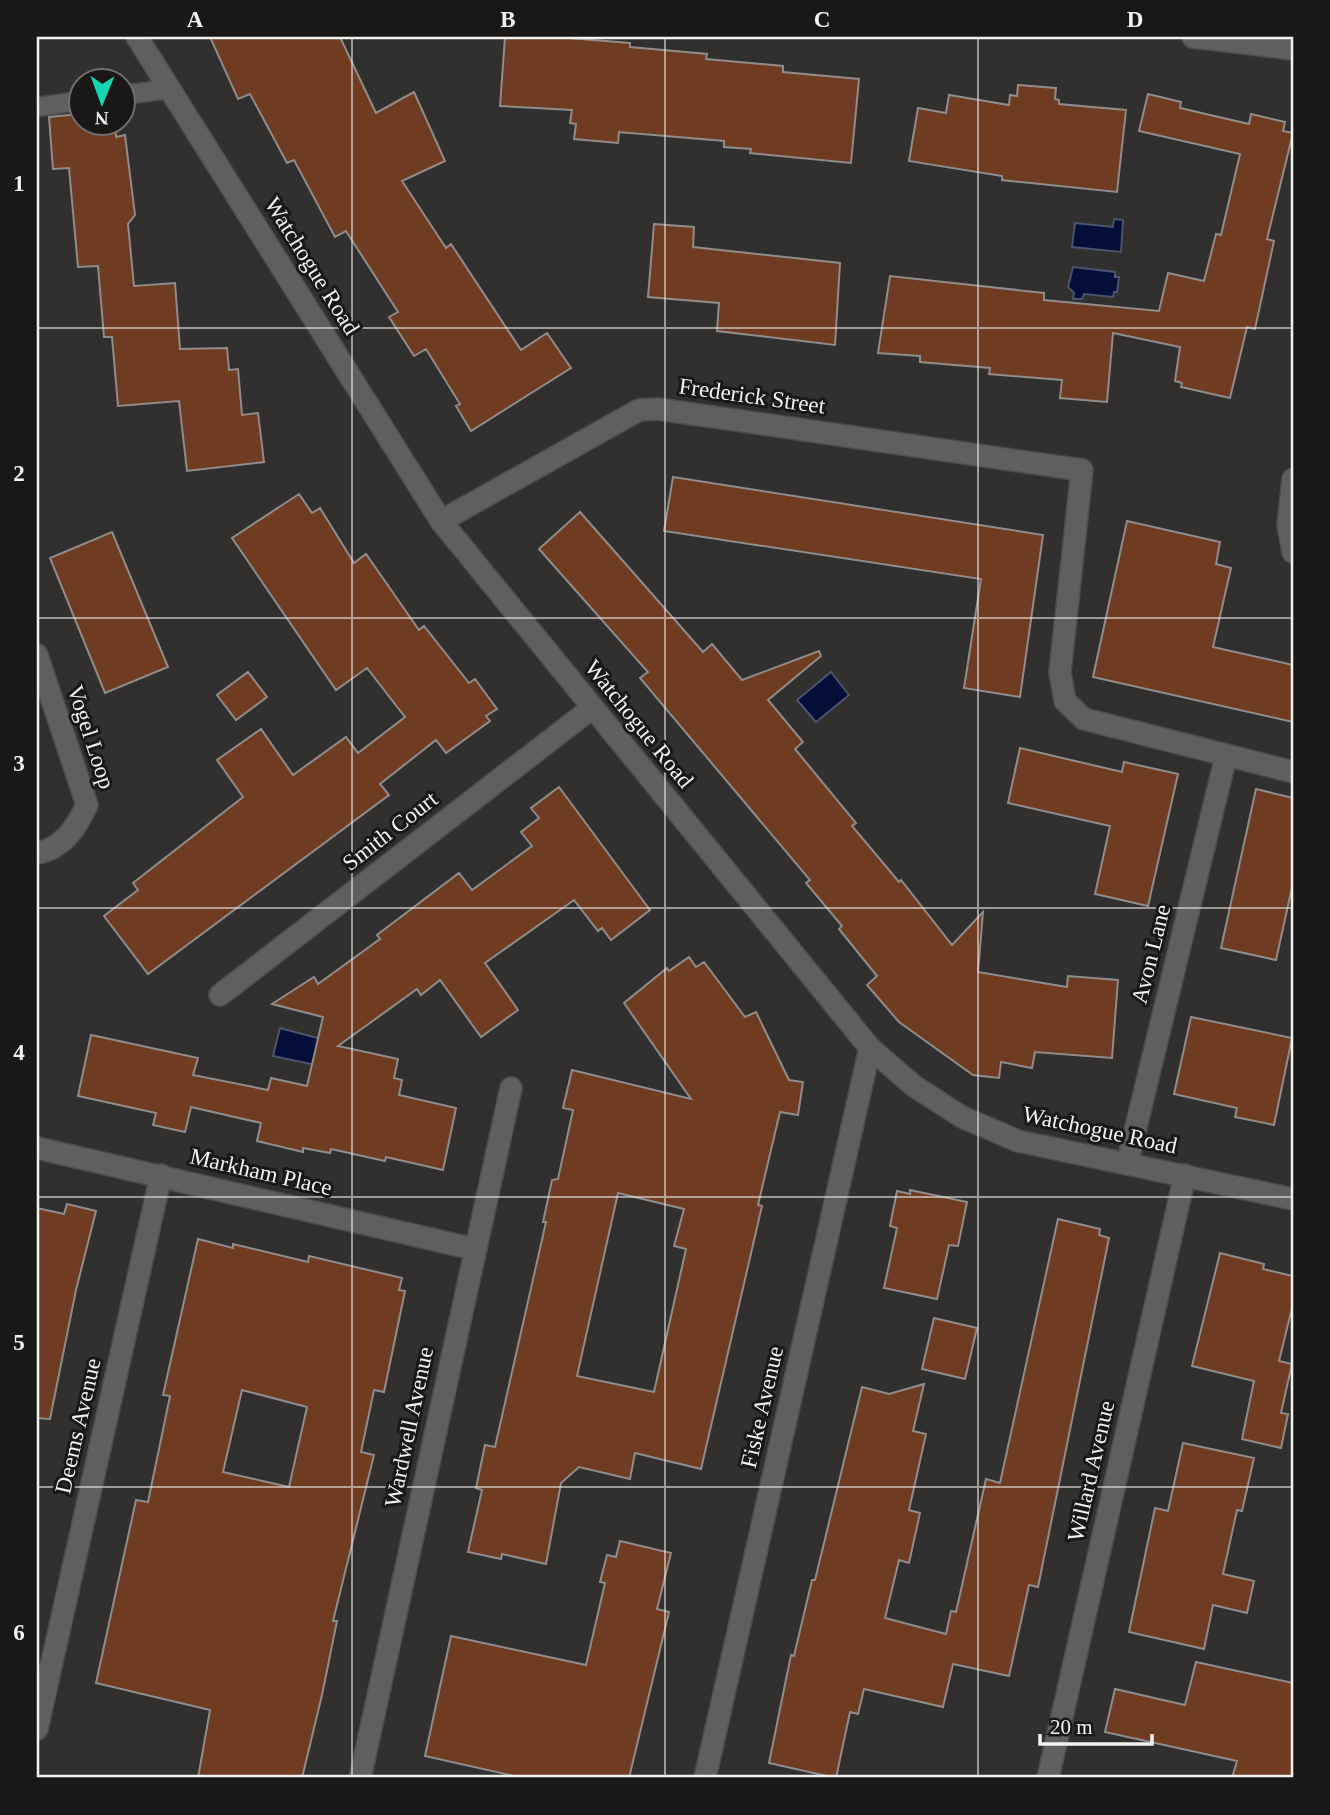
<svg xmlns="http://www.w3.org/2000/svg" width="1330" height="1815" font-family="Georgia,serif">
	<style>
		.water { fill: #030f38; stroke: #4b536f; stroke-width: 2 }
		.building { fill: #6f3b21; stroke: #8f8c8b; stroke-width: 2; fill-rule: evenodd }
		.lines { fill: none; stroke-linecap: round; stroke-linejoin: round }
		.service-casing { stroke: #4d4c4a; stroke-width: 21 }
		.minor-casing { stroke: #4d4c4a; stroke-width: 24 }
		.tertiary-casing { stroke: #4d4c4a; stroke-width: 24 }
		.service { stroke: #615f5d; stroke-width: 18 }
		.minor { stroke: #615f5d; stroke-width: 21 }
		.tertiary { stroke: #615f5d; stroke-width: 21 }
		.grid { fill: none; stroke: #f2f2f0; stroke-width: 2; stroke-opacity: 0.55 }
		.labels { text-anchor: middle; dominant-baseline: central; stroke-width: 6; stroke-linejoin: round; paint-order: stroke }
		.street-label { font-size: 23px; fill: #f2f2f0; stroke: #191817 }
		.neatline { fill: none; stroke: #f2f2f0; stroke-width: 2.5 }
		.grid-label { font-size: 23px; text-anchor: middle; font-weight: bold; fill: #f2f2f0 }
	</style>
	<rect width="100%" height="100%" fill="#31302e"/>
	<!-- water -->
	<path class="water" d="M1114,219l9,1 -2,32 -49,-5 3,-24 38,4z
		M1073,267l42,5v5h4l-2,15h-3l-1,5 -29,-3 -2,5h-9l1,-6 -6,-6z
		M831,672l18,23 -33,27 -19,-22z
		M280,1028l56,15 -6,25 -57,-12z"/>
	<!-- building -->
	<path class="building" d="M210,37h130l36,76 38,-21 31,69 -43,20 44,67 5,-4 70,106 26,-17 24,35 -100,63 -15,-25 4,-2 -34,-55 -12,7 -25,-39 9,-5 -52,-81 -11,6 -41,-77 -7,3 -37,-69 -12,5z
		M505,37h51l74,6v4l77,7 -1,5 77,7v6l76,7 -8,84 -101,-10 1,-4 -27,-2v-6l-105,-9 -1,11 -44,-4 2,-15 -6,-1 2,-13 -72,-4z
		M1018,85l38,3 -1,11 4,1v4l67,6 -9,82 -115,-12v-4l-93,-15 9,-53 28,5 3,-18 60,10 1,-10 7,1z
		M1148,94l33,8 -1,6 69,16 2,-10 34,8 -2,9 10,2 -26,106 7,2 -19,88 -8,-2 -17,71 -49,-11 1,-4 -7,-2 5,-34 -67,-14 -6,69 -47,-4 2,-18 -73,-6 1,-6 -70,-6v-6l-42,-3 12,-77 154,17v7l115,11 9,-38 36,8 12,-47 5,1 19,-81 -101,-23z
		M80,114v8h35l1,15 9,-2 10,80 -7,9 6,62 41,-3 5,66 47,-1 2,22 9,-1 4,46 16,-2 6,49 -77,9 -8,-70 -61,5 -6,-69h-8l-6,-71 -20,1 -9,-99 -16,1 -4,-52z
		M654,224l40,3 -1,20 147,16 -5,82 -118,-14 2,-28 -71,-6z
		M673,477l370,58 -23,162 -56,-9 17,-109 -317,-48z
		M299,494l13,19 8,-5 34,55 12,-9 53,76 5,-4 45,57 6,-4 22,30 -11,7 4,5 -44,32 -10,-13 -56,44 9,11 -241,179 -44,-58 34,-26 -5,-7 110,-86 -26,-37 44,-31 32,46 53,-38 12,16 47,-36 -38,-49 -31,22 -104,-152z
		M580,512l123,140 9,-8 30,36 77,-29 2,5 -53,44 35,42 -8,7 61,74 -4,3 47,56 2,-2 51,65 31,-33 -5,60 89,15 1,-11 50,4 -6,78 -77,-6 -3,16 -31,-6 -2,16 -26,-3 -74,-53 -32,-37 10,-9 -38,-47 3,-3 -36,-43 4,-3 -170,-202 8,-6 -109,-123z
		M1127,521l93,21 -4,22 15,4 -18,79 80,18v57l-200,-45z
		M112,532l56,135 -63,26 -55,-135z
		M248,672l19,25 -31,23 -19,-25z
		M1020,748l102,24 2,-10 54,12 -30,132 -53,-12 15,-68 -102,-23z
		M559,787l91,123 -39,30 -9,-12 -4,3 -24,-31 -89,63 33,47 -37,27 -41,-57 -19,15 -4,-6 -79,57 60,13 -4,19 8,2 -3,15 57,13 -13,62 -57,-13 -1,4 -54,-12 -1,4 -27,-5v4l-46,-11 4,-18 -70,-16 -6,25 -32,-7 3,-12 -78,-17 13,-61 107,23 -5,17 75,15 3,-12 36,8 16,-69 -51,-13 42,-27 4,7 62,-45 -3,-4 82,-62 13,17 60,-44 -11,-14 18,-14 -8,-10z
		M1256,789l37,9v85l-17,77 -55,-12z
		M689,957l7,10 8,-5 41,55 11,-5 33,68 14,2 -5,33 -18,-3 -22,93 4,1 -61,263 -66,-16 -5,26 -51,-12 -18,16 -15,81 -44,-10 -1,5 -33,-7 14,-62 -6,-2 9,-43 10,2 51,-225h-3l9,-42 6,-1 15,-69 -10,-2 9,-38 119,29 -67,-96 43,-35 2,3zM618,1193l66,16 -10,37 12,3 -32,143 -77,-16z
		M1191,1017l101,21 -18,87 -39,-8 2,-9 -63,-14z
		M910,1190l57,12 -9,44 -9,-1 -12,54 -53,-11 13,-60 -7,-2 7,-35 13,3z
		M67,1204l29,7 -20,79 -26,129 -13,-1v-210l27,6z
		M1058,1219l42,10 -1,6 10,3 -71,349 -9,-2 -20,91 -56,-12 -10,43 -79,-18 -6,25 -8,-2 -14,66 -67,-15 22,-108 3,1 18,-76h3l47,-193 27,7 35,-10 -11,47 13,3 -17,76 11,3 -11,50 -10,-3 -14,58 61,16 5,-23 5,1 30,-133 14,4z
		M198,1239l35,9v-4l75,18 1,-6 93,22 -3,12 6,1 -21,101 -10,-2 -13,62 13,3 -41,166h4l-15,74 -20,83h-104l12,-68 -114,-27 40,-183 12,2 22,-106 -7,-1zM242,1390l65,17 -18,80 -66,-15z
		M1220,1253l44,11 -1,5 30,7v28l-14,57 13,3 -11,49 7,1 -7,34 -39,-9 12,-58 -62,-15z
		M934,1318l43,10 -12,51 -43,-10z
		M1183,1443l71,15 -12,53 -5,-1 -14,64 31,7 -7,32 -34,-8 -9,44 -75,-17 26,-124 13,3z
		M620,1541l51,12 -14,56 12,3 -40,166h-106l-98,-22 26,-120 135,29 19,-82 -5,-1 7,-27 9,2z
		M1196,1662l97,21v95h-61l5,-17 -132,-29 10,-43 70,16z"/>
	<g class="lines">
		<defs>
			<path id="service" d="M122,95l48,-6
				M37,107l43,-6"/>
			<path id="minor" d="M1193,37l100,12
				M1293,479l-5,46 5,27
				M441,521l198,-111 19,-1 424,61 -22,202 5,29 19,18 209,53
				M37,655l50,150c-10,21 -24,44 -50,48
				M220,995l372,-287
				M37,1148l437,101
				M1127,1164l99,-408
				M37,1729l124,-554
				M360,1778l151,-690
				M705,1778l165,-730
				M1048,1778l137,-603"/>
			<path id="tertiary" d="M137,37l304,484 429,527 44,38 48,31 56,24 275,58"/>
		</defs>
		<!-- service casing -->
		<use href="#service" class="service-casing"/>
		<!-- minor casing -->
		<use href="#minor" class="minor-casing"/>
		<!-- tertiary casing -->
		<use href="#tertiary" class="tertiary-casing"/>
		<!-- service -->
		<use href="#service" class="service"/>
		<!-- minor -->
		<use href="#minor" class="minor"/>
		<!-- tertiary -->
		<use href="#tertiary" class="tertiary"/>
	</g>
	<!-- grid -->
	<path class="grid" d="M352,37v1741M665,37v1741M978,37v1741M37,328h1256M37,618h1256M37,908h1256M37,1197h1256M37,1487h1256"/>
	<g class="labels">
		<!-- street labels -->
		<g class="street-label">
			<text transform="translate(312 266) rotate(58)">Watchogue Road</text>
			<text transform="translate(752 396) rotate(8)">Frederick Street</text>
			<text transform="translate(639 724) rotate(51)">Watchogue Road</text>
			<text transform="translate(91 737) rotate(72)">Vogel Loop</text>
			<text transform="translate(390 831) rotate(-38)">Smith Court</text>
			<text transform="translate(1151 954) rotate(-76)">Avon Lane</text>
			<text transform="translate(1100 1130) rotate(12)">Watchogue Road</text>
			<text transform="translate(261 1172) rotate(13)">Markham Place</text>
			<text transform="translate(762 1407) rotate(-77)">Fiske Avenue</text>
			<text transform="translate(78 1426) rotate(-77)">Deems Avenue</text>
			<text transform="translate(409 1427) rotate(-78)">Wardwell Avenue</text>
			<text transform="translate(1091 1471) rotate(-77)">Willard Avenue</text>
		</g>
	</g>
	<!-- border -->
	<rect width="1330" height="1815" fill="none" stroke="#191817" stroke-width="77"/>
	<!-- north arrow -->
	<g transform="translate(102 102) rotate(181)"><circle r="33" fill="#191817" stroke="#706f6e" stroke-width="2"/>
	<path d="M0-5L12 26L0 18L-12 26Z" fill="#16d5b3"/>
	<text y="-10" font-size="19" font-weight="bold" text-anchor="middle" fill="#f2f2f0">N</text>
	</g>
	<!-- scale -->
	<path d="M1040 1734v10h112v-10" fill="none" stroke="#f2f2f0" stroke-width="3.5"/>
	<text x="1050" y="1734" font-size="21" fill="#f2f2f0" stroke="#191817" stroke-width="5" paint-order="stroke">20 m</text>
	<rect x="38" y="38" width="1254" height="1738" class="neatline"/>
	<g class="grid-label">
		<text x="195" y="27">A</text>
		<text x="508" y="27">B</text>
		<text x="822" y="27">C</text>
		<text x="1135" y="27">D</text>
		<text x="19" y="191">1</text>
		<text x="19" y="481">2</text>
		<text x="19" y="771">3</text>
		<text x="19" y="1060">4</text>
		<text x="19" y="1350">5</text>
		<text x="19" y="1640">6</text>
	</g>
</svg>
